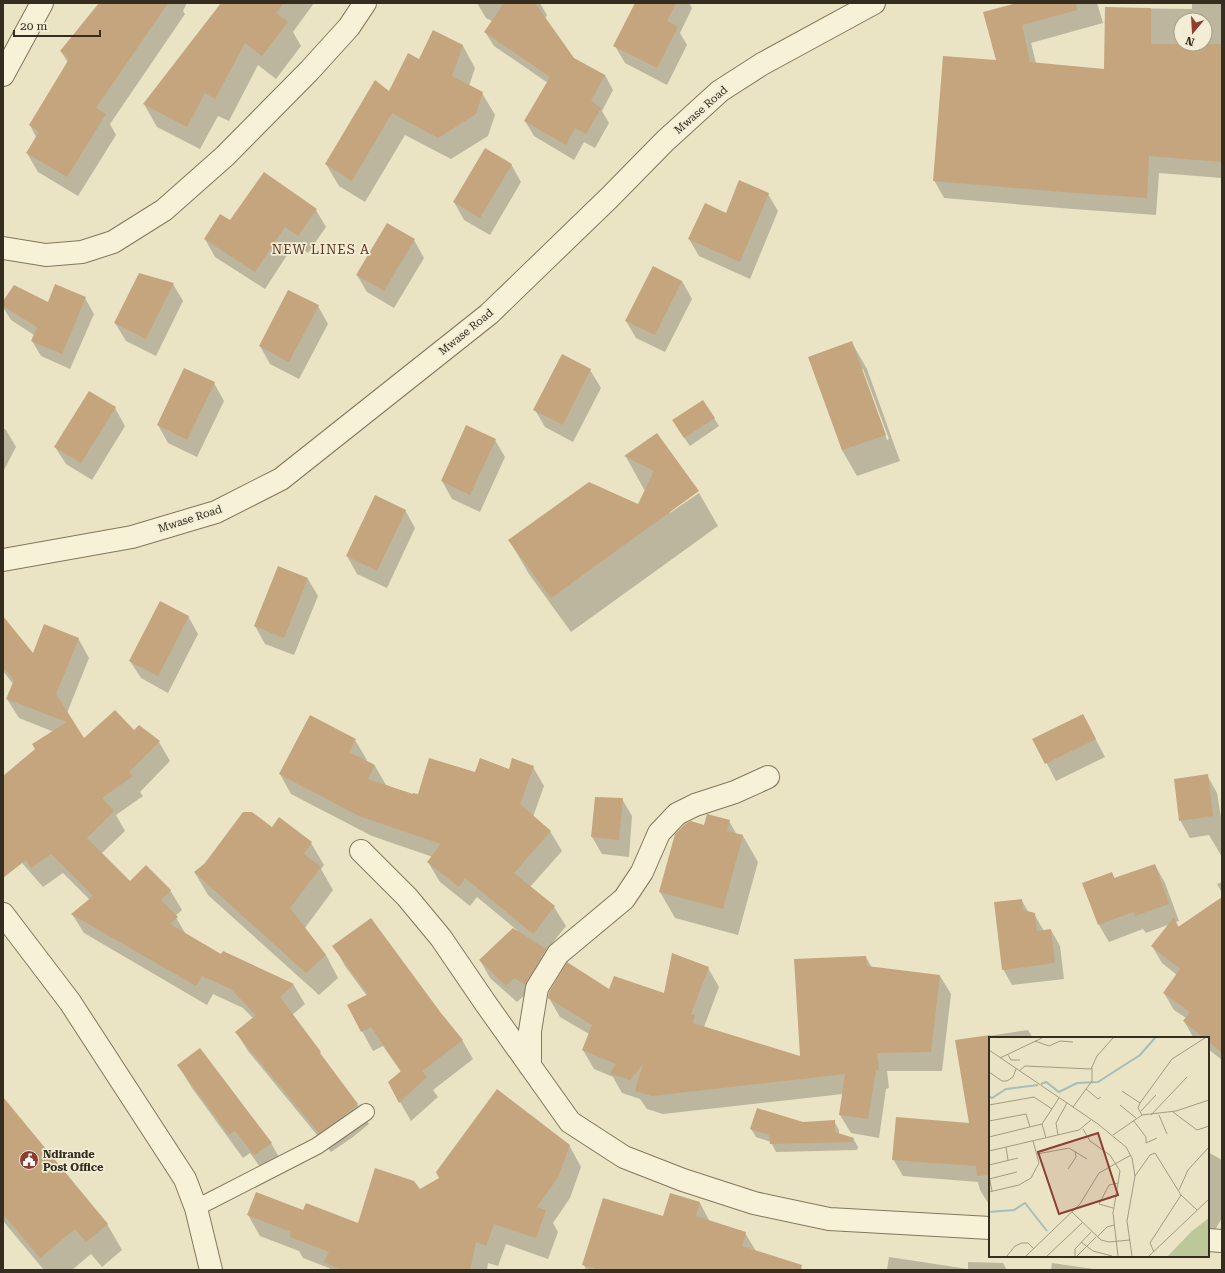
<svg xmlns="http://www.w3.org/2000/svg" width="1225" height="1273" font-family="'Roboto Serif',serif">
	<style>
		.shadow { fill: #0003; fill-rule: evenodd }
		.building { fill: #c5a57e }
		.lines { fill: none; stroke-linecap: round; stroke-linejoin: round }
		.lane-casing { stroke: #84765d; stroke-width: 18 }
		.street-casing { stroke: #84765d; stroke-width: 24 }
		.lane { stroke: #f6f1d7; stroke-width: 16 }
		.street { stroke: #f6f1d7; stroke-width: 22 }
		.labels { text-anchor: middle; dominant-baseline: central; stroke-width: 3.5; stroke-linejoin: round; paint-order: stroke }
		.street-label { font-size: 11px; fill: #352d1f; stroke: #f2edd4 }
		.poi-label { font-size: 11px; font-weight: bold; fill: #352d1f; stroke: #f2edd4; text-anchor: start }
		.quarter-label { font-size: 13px; letter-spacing: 1px; fill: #5e3622; stroke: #f2edd4 }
		.inset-river { fill: none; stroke: #a6beba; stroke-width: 2 }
		.inset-road { fill: none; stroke: #a29b83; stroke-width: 1 }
		.view { fill: #8d3d32; fill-opacity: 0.15; stroke: #8d3d32; stroke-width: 2 }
		.inset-edge { fill: none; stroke: #352d1f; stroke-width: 2 }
	</style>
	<rect width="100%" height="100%" fill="#eae4c5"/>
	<!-- shadow -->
	<path class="shadow" d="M100,3h87l-4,8 2,3 -75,110 6,11 -38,61 -40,-24 -11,-19 9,-16 -6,-12 38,-62 -7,-12z
		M222,3h92l-21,29 8,14 -25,33 -18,-14 -29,56 -11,-5 -18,33 -43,-22 -13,-23z
		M477,3h63l7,12 -2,4 28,40 32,16 8,15 -11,21 7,12 -14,25 -11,-6 -10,18 -40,-24 -9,-15 23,-38 -54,-37 -9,-14 7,-11 -6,-3z
		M645,3h44l3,5 -12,25 7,12 -20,40 -42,-22 -10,-17z
		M1021,3h76l6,20 -72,20 5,20 69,8 1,-63 86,1v-6h30v175l-63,-5 -3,42 -83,-6 -129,-11 -10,-18 64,-119zM1181,20h24v24h-24z
		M433,31l30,15 12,22 -6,18 13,7 13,22 -7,21 -37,23 -46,-24 -40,67 -26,-16 -13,-22 94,-104z
		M511,164l10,18 -31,53 -26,-15 -10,-18z
		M768,194l10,17 -28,68 -51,-23 -10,-17 37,-25z
		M316,210l10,17 -18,26 -13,-10 -30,46 -50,-32 -10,-18 25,-18z
		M414,240l10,18 -30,50 -27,-16 -10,-17z
		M682,281l10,18 -27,53 -29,-14 -10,-17z
		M173,284l10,17 -27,55 -30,-15 -11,-18z
		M85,298l9,16 -24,55 -29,-13 -9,-15 2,-6 -23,-15 -8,-13v-5l45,1z
		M318,306l10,18 -29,55 -29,-15 -10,-18z
		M852,343l15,26 33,92 -43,15 -15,-26 -33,-92zM861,369h2l26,70 -2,1z
		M562,356l28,14 11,18 -28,54 -28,-15 -10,-17z
		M214,383l10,18 -27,56 -29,-14 -10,-18z
		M89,392l26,16 10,18 -33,54 -26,-16 -11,-17z
		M714,418l5,8 -29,20 -12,-17z
		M3,428l3,2 10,17 -13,25z
		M657,434l13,79 29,-20 19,33 -147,106 -42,-58 -20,-34 129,-34 7,-15 -19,-34z
		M495,440l10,17 -25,55 -28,-13 -10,-18z
		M405,510l10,18 -28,60 -30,-14 -10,-18z
		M308,579l10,17 -24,59 -29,-11 -10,-18z
		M188,616l10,18 -30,59 -27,-15 -11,-17z
		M3,632l30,23 45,-17 11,20 -22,55 17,26 50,-7 5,-5 20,15 11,19 -30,31 3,4 -27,19 9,16 -24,23 29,28 40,8 12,20 -7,6 12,20 34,20 72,28 12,20 -13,11 65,89 12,20 -16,13 -22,15 -83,-101 -12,-19 17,-14 -10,-10 -30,-14 -6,11 -123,-72 -12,-19 18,-14 -27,-27 -20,14 -40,-46v-63l33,-28 18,-18 -35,-14 -12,-19 6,-15 -10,-13z
		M1083,715l22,42 -49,24 -22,-42z
		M355,740l12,20 -1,1 9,5 11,19 27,11h6l57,-23 57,-6 11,19 -11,31 17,14 12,20 -32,36 24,20 12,19 -20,25 10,16 -21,34 -10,-6 -8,7 -27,-24 -10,-18 38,-29 -41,-34 -7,9 -30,-24 -12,-20 5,-5 -61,-21 -81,-42 -11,-20z
		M1207,775l10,18 5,30v34l-13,-22 -19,3 -10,-18z
		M622,799l10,17 -3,41 -27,-3 -10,-17z
		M279,819l32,24 13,22 -3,4 12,21 -28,38 21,27 12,23 -19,17 -111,-100 -13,-22 10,-9 67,-36z
		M729,821l8,14 6,1 15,26 -20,73 -63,-17 -15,-26 45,-66z
		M1155,865l10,18 14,38 -3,1 3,5 43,-28v161l-14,-11v-11l-15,-1 -9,-16 2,-3 -12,-8 -10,-17 13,-18 -15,-12 -10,-17 18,-22 -24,9 -3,-4 -34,13 -10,-17 -16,-41 29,-11 3,6z
		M1222,882v11l-5,-9z
		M1022,901l7,12 5,1 10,17 7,-1 9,16 4,33 -52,6 -9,-16z
		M334,946l106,67 22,27 11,19 -40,31 5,7 -27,24 -11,-19 1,-30 -18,-26 -10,5 -11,-20 5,-35 -22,-30z
		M866,957l6,11 68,8 11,18 -9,77h-55l2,17 -3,1 -7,49 -28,-5 -11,-18 3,-21 -180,20 -16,-5 -7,-10 -18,-6 -9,-16 -19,-8 -11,-19 6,-16 -29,-17 -11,-19 61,-8 54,5 44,-27 11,19 -15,40 97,30z
		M1028,1030l5,8h-43v168l-10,-16 -2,-8 -75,-6 -10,-17 77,-35 -14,-83z
		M178,1065l93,78 13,23 -16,12 -18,-25 -7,5 -51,-70z
		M3,1108l104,116 15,26 -20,17 -11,-13 -19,16h-28l-41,-49z
		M834,1121l5,9v4l14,4 5,9 -1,3 -81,2 -5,-10 -15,-5 -5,-8 52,-6z
		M569,1145l12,22 -11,31 -17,25 5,9 -10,27 -42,-15 -8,22 -10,-3 -1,7h-144l-5,-3 1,3h-9l-1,-2 -26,-10 -4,-7 -39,-15 -12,-21 55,-3 55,12 62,-34z
		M1208,1152l14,8v58l-8,14 -6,-4z
		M700,1203l10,19 35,11 11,18 18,19h-188l-2,-5 80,-48z
		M889,1257l79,12v-7l35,1 4,7h-120z
		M1052,1263l48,7h-49z"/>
	<!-- building -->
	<path class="building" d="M99,3h69l-72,105 10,6 -39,63 -41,-24 13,-21 -10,-7 40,-66 -9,-8z
		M221,3h63l-8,10 12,9 -26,34 -17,-13 -30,56 -10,-6 -18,34 -44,-23z
		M504,3h31l39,55 31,17 -14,26 10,7 -15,26 -11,-6 -9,17 -42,-24 26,-44 -66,-45z
		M635,3h41l-9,18 11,6 -21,41 -44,-22z
		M1017,3h59l1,7 -55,15 8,37 74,7 1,-62 46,1v36h71v118l-73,-6 -2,42 -84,-6 -130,-11 10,-125 53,4 -13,-48z
		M433,30l30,15 -11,31 31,16 -7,22 -38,24 -46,-25 -40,68 -27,-17 50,-84 14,11 19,-38 11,6z
		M485,148l27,16 -32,54 -27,-16z
		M264,172l53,37 -19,27 -13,-9 -30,45 -51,-33 16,-25 10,6z
		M739,180l30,13 -29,69 -52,-23 17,-36 21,10z
		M387,223l28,16 -31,52 -28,-16z
		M653,266l29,15 -27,54 -30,-14z
		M139,273l35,10 -28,56 -32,-16z
		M55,284l31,13 -24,57 -31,-13 6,-14 -34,-21v-5l11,-16 34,17z
		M288,290l31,15 -30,57 -30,-16z
		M852,341l34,94 -44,15 -34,-93z
		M562,354l29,15 -28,56 -30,-15z
		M184,368l31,14 -28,58 -30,-15z
		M89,391l27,16 -35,56 -27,-16z
		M703,400l12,18 -31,20 -12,-18z
		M466,425l30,14 -26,56 -29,-14z
		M657,433l42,58 -148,107 -43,-58 81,-58 49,22 16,-33 -30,-15z
		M375,495l31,15 -29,61 -31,-15z
		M278,566l30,12 -24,60 -30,-12z
		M160,601l29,15 -31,60 -29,-15z
		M3,616l30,37 11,-29 35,14 -23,56 28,44 31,-28 19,20 5,-5 21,16 -31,31 4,4 -31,22 12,13 -27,27 43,43 16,-16 25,25 -10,10 17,17 -8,7 51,30 2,-3 71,33 -14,13 41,55 -1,1 38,51 -16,13 -23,16 -84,-101 21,-17 -25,-26 -29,-13 -6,10 -125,-72 22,-18 -42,-42 -20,14 -5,-8 -23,18v-102l32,-27 -3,-5 35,-22 -61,-23 8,-19 -11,-13z
		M1083,714l13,25 -51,25 -13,-25z
		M310,715l46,24 -7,13 26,13 -7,14 45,15v-1l5,1 11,-36 46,14 5,-14 29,11 3,-11 22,8 -14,38 31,27 -37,42 41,33 -22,28 -68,-56 -6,9 -32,-25 14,-18 -82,-28 -80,-42z
		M1208,774l5,42 -34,5 -5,-42z
		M595,797l28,1 -4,42 -28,-3z
		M243,812h9l20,15 7,-10 33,25 -8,12 17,13 -31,41 36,47 -20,18 -112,-101 11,-9z
		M707,814l23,6 -3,11 16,4 -20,74 -64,-17 16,-58 10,-10 6,-3 13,4z
		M1155,864l14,40 -34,12 -2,-4 -35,13 -16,-42 30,-11 2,6z
		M1222,897v156l-14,-12v-3h-4l-21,-17 7,-9 -27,-19 17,-24 -29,-23 23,-29 4,10z
		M1022,899l1,11 12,3 2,18 14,-2 4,34 -53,7 -8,-68z
		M371,918l70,95 22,27 -41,31 5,6 -28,26 -11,-21 13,-11 -30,-44 -10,5 -14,-27 21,-11 -36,-48z
		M513,928l33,21 -21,35 -11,-6 -8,8 -27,-26z
		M672,953l37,14 -18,47 4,1 -2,8 107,33 -6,-97 72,-3 1,10 73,9 -9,77 -54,1 2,17h-3l-8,49 -29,-4 6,-41 -193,22 -17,-5 8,-27 -13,16 -20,-6 6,-10 -34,-14 10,-25 -44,-27 1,-6 18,-30 42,27 5,-13 50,17z
		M990,1035v140l-13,1 -1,-10 -84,-6 4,-43 73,6 -14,-83z
		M200,1048l72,95 -18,12 -19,-24 -6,4 -52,-70z
		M497,1089l73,56 -12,32 -21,30 9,3 -10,28 -42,-14 -8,22 -10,-4 -6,28h-129l-17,-8 5,-10 -39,-15 1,-5 -44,-17 9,-23 47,18 3,-7 52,20 17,-55 39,13 6,8 19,-11 -3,-6z
		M3,1097l105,127 -22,18 -11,-13 -35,29 -37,-44z
		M757,1108l46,14 32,-2v12l19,6 -1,4 -83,2 -1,-9 -19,-6z
		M670,1193l30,9 -4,14 50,16 -4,14 60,19 -1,5h-201l-18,-5 21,-67 60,18z"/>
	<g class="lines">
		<defs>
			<path id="lane" d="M196,1208l121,-62 49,-34"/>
			<path id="street" d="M3,75l39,-72
				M3,248l43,7 36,-3 31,-10 51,-32 61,-54 84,-85 40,-44 16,-24
				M3,560l129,-23 84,-25 65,-33 208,-165 120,-116 56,-57 55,-50 42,-27 112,-61
				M361,851l46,46 34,41 45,66 84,118 54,35 59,23 71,23 75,16 161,9
				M3,914l67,88 115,177 11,29 15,62
				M530,1066v-35l7,-43 21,-34 66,-55 18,-27 17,-39 18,-19 18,-9 40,-13 33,-15
				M1208,1240l14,1"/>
		</defs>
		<!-- lane casing -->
		<use href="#lane" class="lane-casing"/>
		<!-- street casing -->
		<use href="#street" class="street-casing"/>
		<!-- lane -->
		<use href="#lane" class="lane"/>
		<!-- street -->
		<use href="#street" class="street"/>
	</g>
	<!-- icons -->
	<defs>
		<symbol id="civic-disc" viewBox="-11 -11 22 22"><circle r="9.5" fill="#8d3d32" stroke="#f2edd4"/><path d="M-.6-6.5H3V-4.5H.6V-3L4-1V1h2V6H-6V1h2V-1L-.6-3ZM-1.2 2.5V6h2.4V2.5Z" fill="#fff"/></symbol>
	</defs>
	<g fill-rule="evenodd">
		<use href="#civic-disc" x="18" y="1149" width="22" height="22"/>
	</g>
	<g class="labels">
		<!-- street labels -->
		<g class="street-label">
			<text transform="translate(701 110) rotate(-41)">Mwase Road</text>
			<text transform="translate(466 332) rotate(-39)">Mwase Road</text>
			<text transform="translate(190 519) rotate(-18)">Mwase Road</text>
		</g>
		<!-- poi labels -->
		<g class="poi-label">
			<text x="43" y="1154">Ndirande<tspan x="43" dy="13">Post Office</tspan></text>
		</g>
		<!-- quarter labels -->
		<g class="quarter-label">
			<text x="321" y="249">NEW LINES A</text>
		</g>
	</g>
	<!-- overview -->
	<g transform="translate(989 1037)">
		<rect width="220" height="220" fill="#eae4c5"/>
		<path d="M220,181v38h-41l24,-25z" fill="#bcc79a"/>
		<path class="inset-river" d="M52,47l5,-2 13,10 18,-9 21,-1 42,-27 15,-17M0,59l3,2 14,-9 32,-4M0,175l25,-2 11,-7 22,28"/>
		<path class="inset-road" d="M46,4l14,5 11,-5 13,1M0,13l109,74 28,23 6,11 3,18 -8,45 5,35M19,18l3,5h9M11,21l42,-20M30,34l6,-5 66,3 6,-13 16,-18M0,35l13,9h5l6,-4 3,-8M97,52l6,-8v-13M133,54l18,12M0,68l45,-8 18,12M131,68l16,13M84,70l13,-18 12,10 3,-2M152,74l15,-16M184,75l24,18 12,-4M153,78l-4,-7 2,-5 32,-44 33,-21M162,78l36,-38M170,78l8,19M144,83l13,17v6l11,-5M0,84l37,-7 4,13M53,87l4,14M220,89v13M94,92l7,12 20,14 10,16 -7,42 5,43M69,98l-2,-12 11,-20M124,98l29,-20 34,-4 33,-11M0,100l53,-13 17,-26M17,110l2,13M0,114l90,-21 12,-10M48,117l32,-6 18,11M0,128l29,-7M79,132l8,-12 -1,-6M0,139l3,15M146,139l15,-21 5,-2 26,42 16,15M0,142l28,-7M190,153l9,-20 21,-23M0,155l30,-7 12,-7 8,-15 -6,-22M124,171l-14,-4 10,-19 9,-2M83,175l29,28 8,2 21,-2M108,200l10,-10 7,-2M92,205l12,9 19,5M165,215l-4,-9 31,-48M18,219l8,-10 7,-3h6l6,6M37,219l54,-52 19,-31 32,-18M58,219l35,-33M86,219v-7l16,-17M88,219l19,-19M160,219l60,-57"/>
		<path class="view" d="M109,96l20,62 -59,19 -21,-62z"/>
		<rect width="220" height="220" class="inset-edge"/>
	</g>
	<!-- border -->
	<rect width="1225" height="1273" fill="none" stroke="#352d1f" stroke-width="8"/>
	<!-- north arrow -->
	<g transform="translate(1193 32) rotate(198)"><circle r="19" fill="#f2edd4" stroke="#a6a08c"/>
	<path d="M0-3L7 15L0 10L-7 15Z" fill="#8d3d32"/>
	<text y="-6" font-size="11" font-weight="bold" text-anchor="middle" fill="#352d1f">N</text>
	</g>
	<!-- scale -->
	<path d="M14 30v6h86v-6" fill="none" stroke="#352d1f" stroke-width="2"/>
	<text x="20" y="30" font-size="12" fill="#352d1f" stroke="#f2edd4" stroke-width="3" paint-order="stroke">20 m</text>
</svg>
